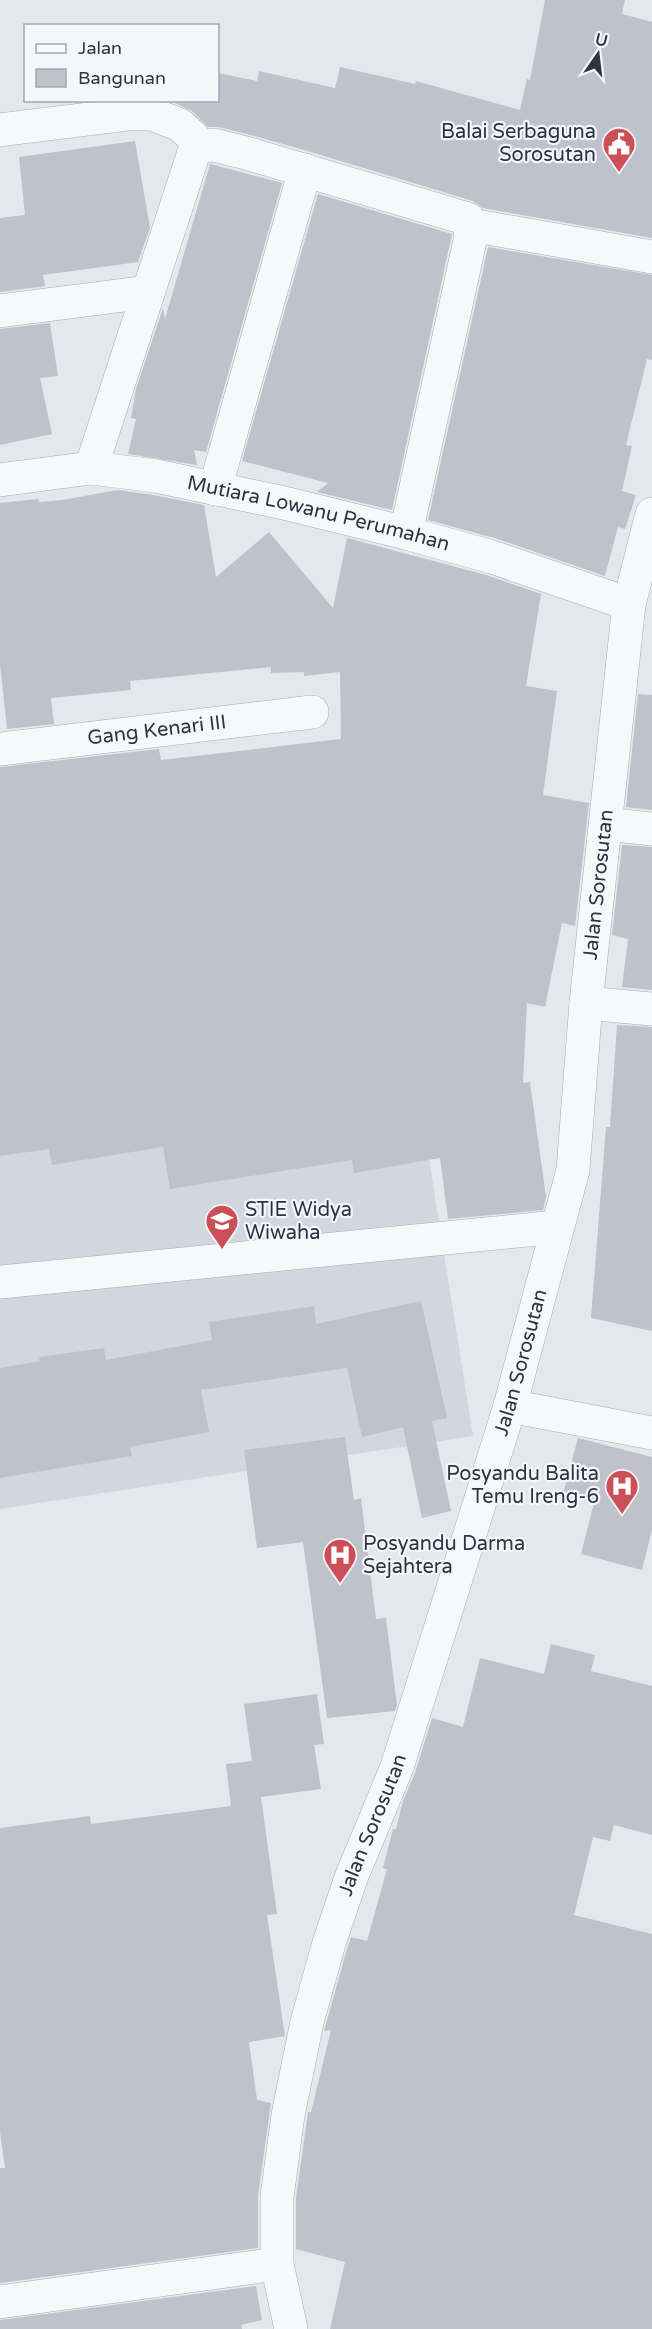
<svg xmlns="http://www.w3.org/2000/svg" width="652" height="2329" font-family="'Varela Round',sans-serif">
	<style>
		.built { fill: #d2d6de }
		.building { fill: #bfc2cb }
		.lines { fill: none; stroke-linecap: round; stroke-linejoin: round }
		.minor-casing { stroke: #a9adb6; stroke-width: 34 }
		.minor { stroke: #f7f8fa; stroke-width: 33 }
		.labels { text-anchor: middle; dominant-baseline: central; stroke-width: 4.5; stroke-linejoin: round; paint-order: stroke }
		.poi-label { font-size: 20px; fill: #2c3344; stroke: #f4f6f9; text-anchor: end }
		.street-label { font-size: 20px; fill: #2c3344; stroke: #f4f6f9 }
	</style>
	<rect width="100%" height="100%" fill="#e4e7ec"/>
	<!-- built -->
	<path class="built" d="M404,1002l69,434 -473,73v-444z"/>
	<!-- building -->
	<path class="building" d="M545,0h80l-3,14 30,8v216l-169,-30 -10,-7 -162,-49 -60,-17 -32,-8h-11l-16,-16 -23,-11h49v-27l39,8 2,-10 76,17 5,-21 75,17 1,-3 104,29 7,-31 3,1z
		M135,141l15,87 -12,34 -95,13 2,11 -45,6v-74l25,-3 -6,-58z
		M210,164l72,19 -76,269 -12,-2 3,15 -69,-11 8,-35 -5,-1 5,-29 27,-81 2,11z
		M318,194l134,40 -60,276 -75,-18 11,-9 -86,-22z
		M488,247l164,28v85l-5,-1 -21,86 6,1 -10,45 14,4 -11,34 -7,-2 -13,49 -107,-37 -70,-19z
		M50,323l8,53 -18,2 12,56 -52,11v-116z
		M118,490l35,5 51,10 12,72 53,-45 64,76 14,-70 139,37 55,19 -15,92 31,5 -14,104 46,8 -14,123 -13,-3 -17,84 -18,-4 -4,80 7,-1 16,115 -3,13 -95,9 -8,-61 -86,15 -2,-13 -182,29 -7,-42 -111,18 -3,-16 -49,7v-389l159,-18 2,11 180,-21 -1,-67 -36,4v-4l-33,1v-6l-141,14 1,9 -80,8 3,26 -47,5 -7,-65v-161l38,-4 1,3 23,-2z
		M638,694l14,1v115l-26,-3z
		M622,845l30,2v143l-30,-3 6,-48 -16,-4z
		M617,1025l35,2v304l-61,-13 15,-191h4z
		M421,1301l26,117 -15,3 19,90 -29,7 -19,-91 -41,10 -15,-69 -146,22 8,42 -79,15 2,9 -132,22v-110l40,-7 -1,-4 65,-9 2,12 106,-20 -3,-18 105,-16 2,18z
		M345,1437l9,63 7,-2 15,121 10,-1 11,87 -2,6 -68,7 -24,-176 -46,6 -13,-98z
		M578,1438l74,19v73l-10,40 -61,-16 13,-51 -31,-9z
		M551,1644l44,11 -4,16 61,15v149l-38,-10 -4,16 -17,-4 -19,78 78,19v395h-322l15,-67 -49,-13v-51l12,-86h3l20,-82 -7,1 23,-82 4,-12 16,4 20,-72 -4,-1 10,-39h3l7,-28 12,-28 17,-55 31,9 17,-69 64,16z
		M317,1694l7,50 -10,1 7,44 -60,8 16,117 -10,1 18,121 -36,6 8,58 14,3 -13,92v53l-258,35v-115h5l-5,-36v-304l90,-12 1,8 140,-18 -5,-42 26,-3 -8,-57z
		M256,2286l6,34 -21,5 1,4h-242v-9z"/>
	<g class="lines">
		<defs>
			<g id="minor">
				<path d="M0,130l129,-16h23l28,11 14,13 2,8 -105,322"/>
				<path d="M196,146l18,-1 32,8 222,66 3,17 -65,297"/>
				<path d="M471,225l181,32"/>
				<path d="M0,311l148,-19"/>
				<path id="s1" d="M0,480l91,-12 65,8 128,27 122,30 86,24 137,47"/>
				<path d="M215,489l90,-319"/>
				<path id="s2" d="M0,749l312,-37"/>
				<path d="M606,824l46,5"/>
				<path d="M586,1003l66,6"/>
				<path d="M0,1282l557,-55"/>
				<path d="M510,1406l142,27"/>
				<path d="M0,2302l277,-38"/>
				<path id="s3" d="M291,2329l-14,-65v-67l11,-82 19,-93 22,-79 22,-65 46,-111 113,-361 63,-236 13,-167 43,-399 23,-90"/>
			</g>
		</defs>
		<!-- minor casing -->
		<use href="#minor" class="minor-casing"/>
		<!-- minor -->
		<use href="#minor" class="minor"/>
	</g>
	<!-- icons -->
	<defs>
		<symbol id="civic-pin" viewBox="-11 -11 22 30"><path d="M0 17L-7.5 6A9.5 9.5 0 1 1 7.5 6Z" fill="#cc4e57" stroke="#f4f6f9"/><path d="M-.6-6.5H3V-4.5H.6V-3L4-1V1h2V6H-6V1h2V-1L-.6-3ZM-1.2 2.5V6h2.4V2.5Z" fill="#fff"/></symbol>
		<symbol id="university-pin" viewBox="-11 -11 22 30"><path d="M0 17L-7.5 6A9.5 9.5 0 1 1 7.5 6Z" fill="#cc4e57" stroke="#f4f6f9"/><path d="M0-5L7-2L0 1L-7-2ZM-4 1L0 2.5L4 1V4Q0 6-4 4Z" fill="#fff"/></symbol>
		<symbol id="hospital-pin" viewBox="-11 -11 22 30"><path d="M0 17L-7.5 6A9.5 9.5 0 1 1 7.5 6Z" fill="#cc4e57" stroke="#f4f6f9"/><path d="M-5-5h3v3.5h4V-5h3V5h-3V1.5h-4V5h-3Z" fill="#fff"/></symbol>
	</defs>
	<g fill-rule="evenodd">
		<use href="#civic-pin" x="600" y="125" width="38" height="52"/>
		<use href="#university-pin" x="203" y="1202" width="38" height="52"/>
		<use href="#hospital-pin" x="603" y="1467" width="38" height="52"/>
		<use href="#hospital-pin" x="321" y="1536" width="38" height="52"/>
	</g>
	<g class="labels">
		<!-- poi labels -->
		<g class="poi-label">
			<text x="596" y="132">Balai Serbaguna<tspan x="596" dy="23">Sorosutan</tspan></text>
			<text x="245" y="1210" text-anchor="start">STIE Widya<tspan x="245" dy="23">Wiwaha</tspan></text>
			<text x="599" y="1474">Posyandu Balita<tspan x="599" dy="23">Temu Ireng-6</tspan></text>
			<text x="363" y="1544" text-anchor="start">Posyandu Darma<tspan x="363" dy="23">Sejahtera</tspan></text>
		</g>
		<!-- street labels -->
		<g class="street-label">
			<text stroke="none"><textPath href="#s1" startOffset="324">Mutiara Lowanu Perumahan</textPath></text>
			<text stroke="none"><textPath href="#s2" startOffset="158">Gang Kenari III</textPath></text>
			<text stroke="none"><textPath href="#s3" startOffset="1491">Jalan Sorosutan</textPath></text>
			<text stroke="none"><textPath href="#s3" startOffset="1005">Jalan Sorosutan</textPath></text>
			<text stroke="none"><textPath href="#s3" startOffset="519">Jalan Sorosutan</textPath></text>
		</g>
	</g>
	<!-- legend -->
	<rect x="24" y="24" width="195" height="78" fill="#f4f6f9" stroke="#a4a8b1" stroke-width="1.5"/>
	<rect x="36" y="44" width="30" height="9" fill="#f7f8fa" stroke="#a4a8b1" stroke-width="1.5"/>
	<text x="78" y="54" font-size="18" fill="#2c3344">Jalan</text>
	<rect x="36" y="69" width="30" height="18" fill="#bfc2cb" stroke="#a4a8b1" stroke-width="1.5"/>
	<text x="78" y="84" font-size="18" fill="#2c3344">Bangunan</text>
	<!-- north arrow -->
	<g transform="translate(598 54) rotate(14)" stroke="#f4f6f9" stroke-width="4.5" paint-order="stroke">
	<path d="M0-4.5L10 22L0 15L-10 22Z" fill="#2c3344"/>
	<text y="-9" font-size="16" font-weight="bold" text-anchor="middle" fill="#2c3344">U</text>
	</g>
</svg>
